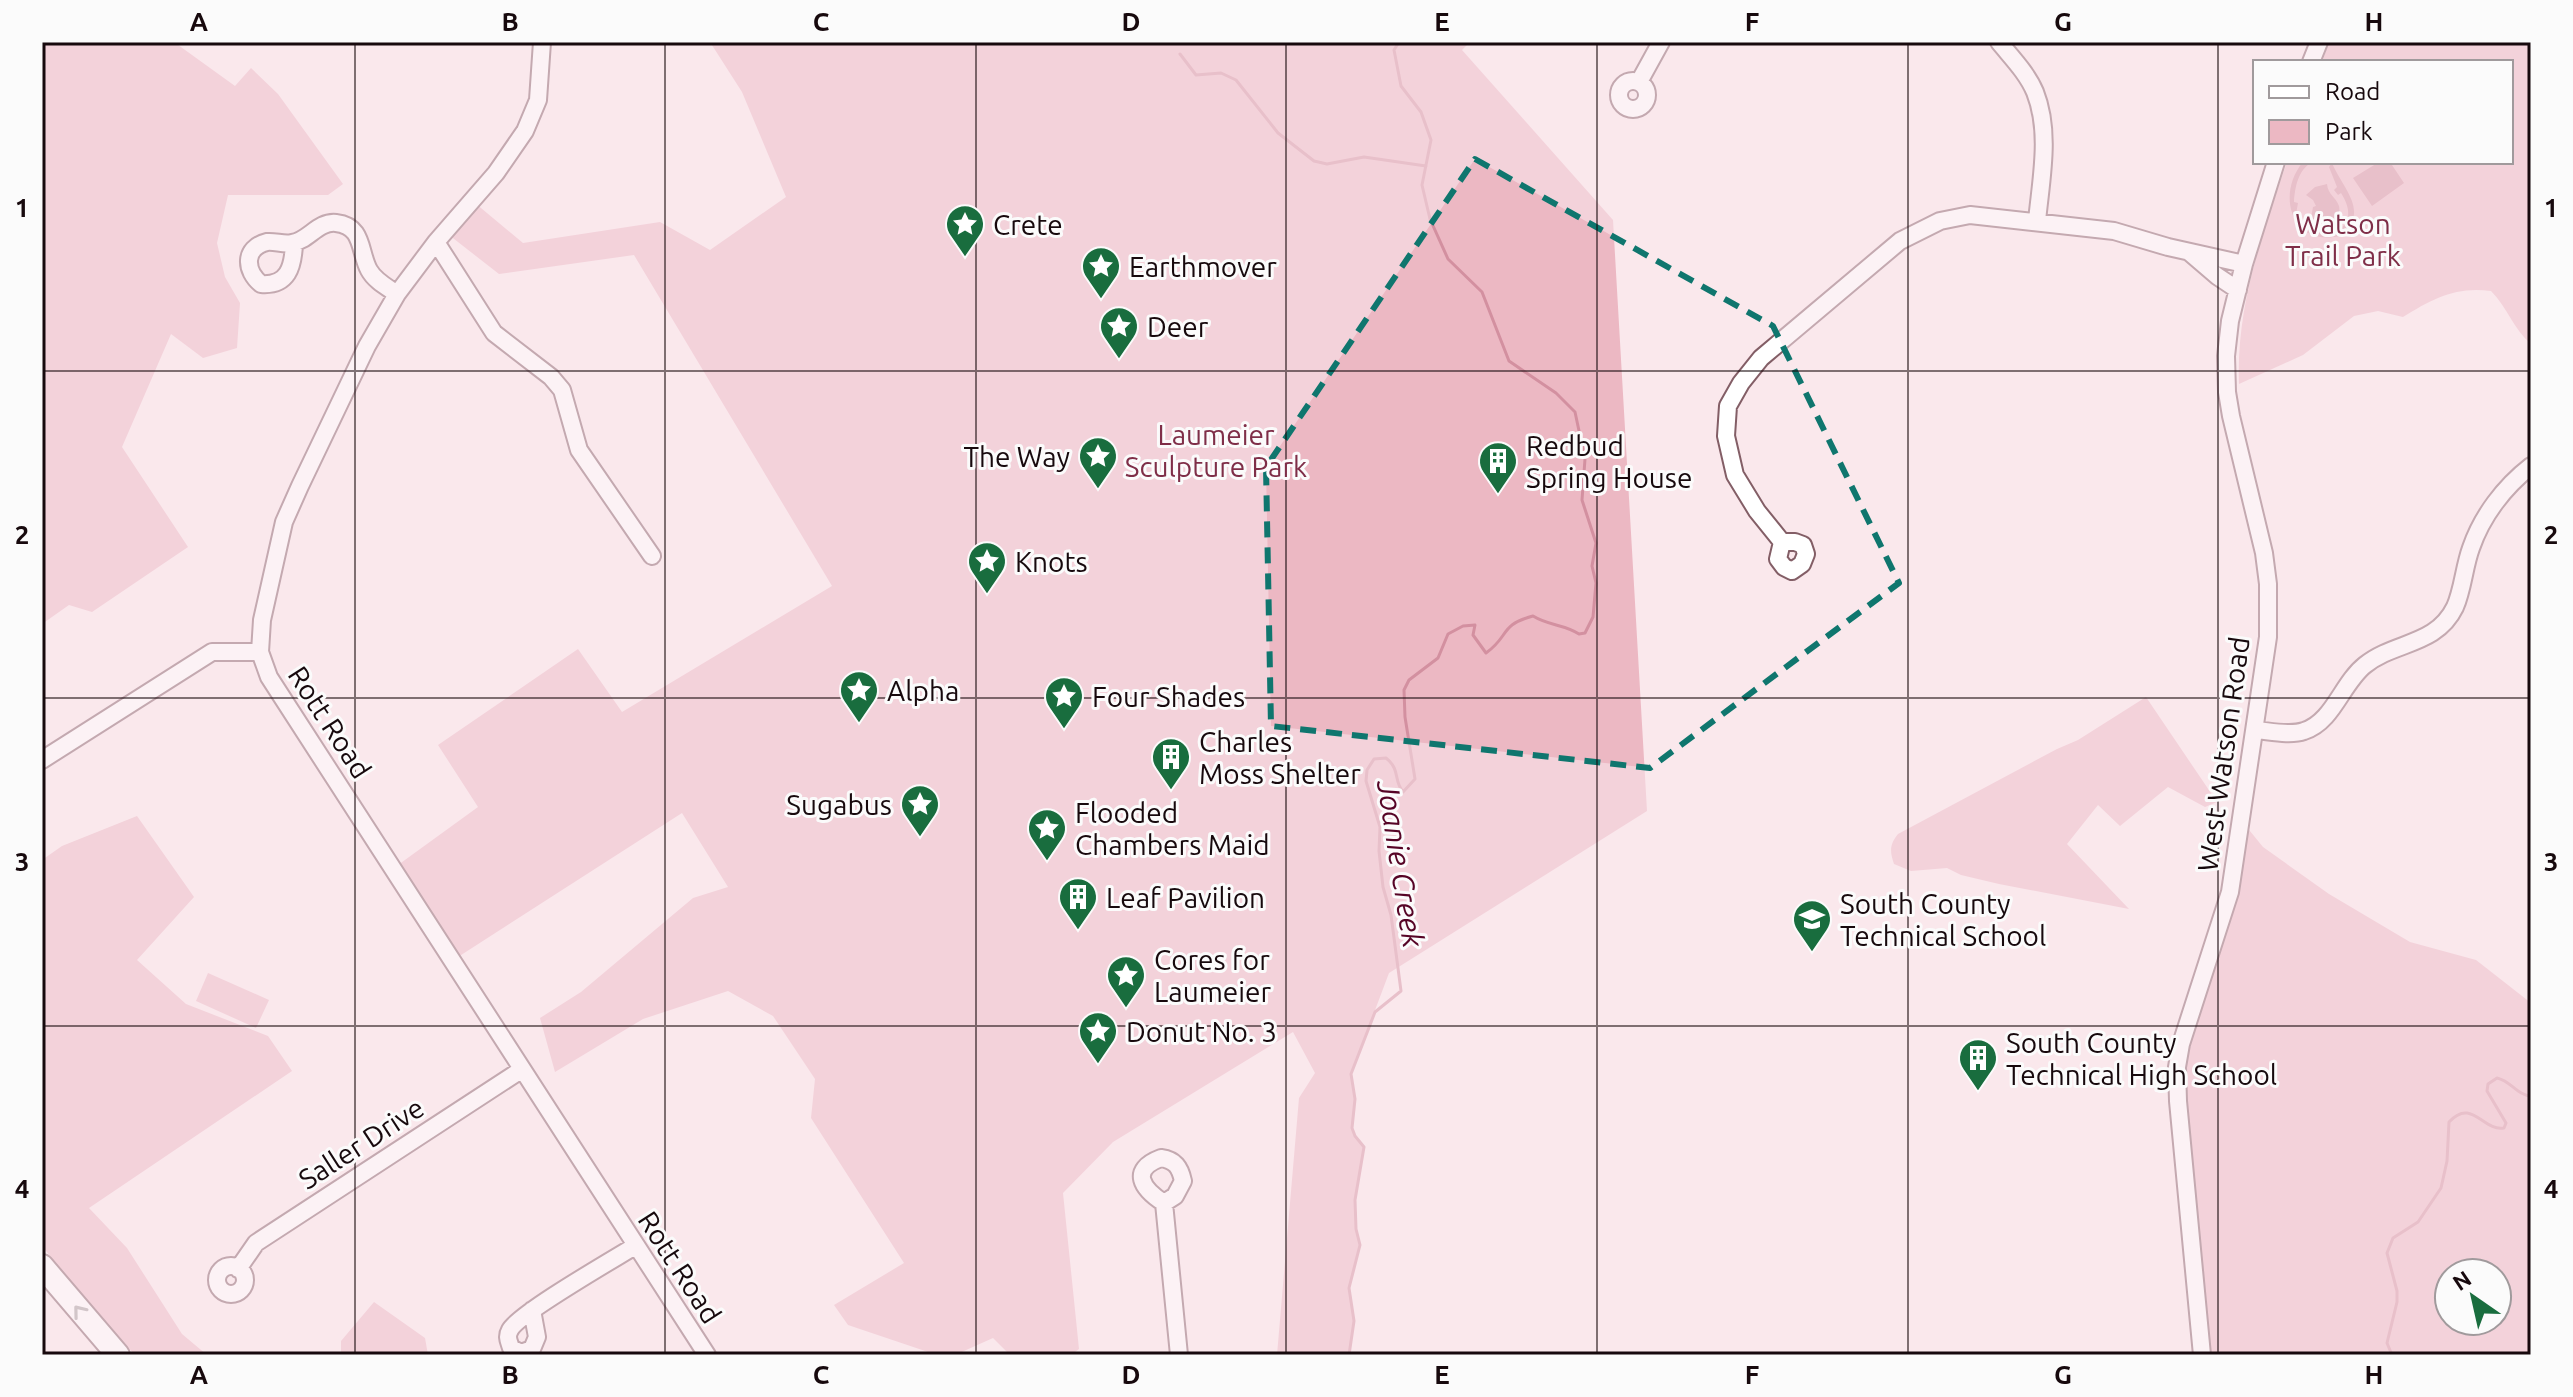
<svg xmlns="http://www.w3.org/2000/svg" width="2573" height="1397" font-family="Ubuntu,sans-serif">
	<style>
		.green { fill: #ecb8c3; fill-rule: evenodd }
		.water { fill: #d390a0 }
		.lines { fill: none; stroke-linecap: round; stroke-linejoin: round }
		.stream { stroke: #d390a0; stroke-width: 3 }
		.minor-casing { stroke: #835e66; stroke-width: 20 }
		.highway-casing { stroke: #835e66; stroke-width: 26 }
		.minor { stroke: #fff; stroke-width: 16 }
		.highway { stroke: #fff; stroke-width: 22 }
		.oneway { stroke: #a29d9e }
		.marked { fill: none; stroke: #0f766e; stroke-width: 6; stroke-dasharray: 16 10; stroke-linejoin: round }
		.grid { fill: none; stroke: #17090d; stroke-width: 2; stroke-opacity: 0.55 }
		.labels { text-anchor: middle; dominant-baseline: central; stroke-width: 6; stroke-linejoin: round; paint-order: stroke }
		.park-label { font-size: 28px; fill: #7f2e48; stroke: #fbfbfb }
		.poi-label { font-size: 28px; fill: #17090d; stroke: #fbfbfb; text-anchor: start }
		.street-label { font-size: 28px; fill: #17090d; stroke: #fbfbfb }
		.water-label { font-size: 30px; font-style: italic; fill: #560426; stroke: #fbfbfb }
		.neatline { fill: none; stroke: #17090d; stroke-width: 3 }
		.grid-label { font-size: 26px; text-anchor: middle; font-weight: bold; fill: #17090d }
	</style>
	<rect width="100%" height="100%" fill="#fae8ec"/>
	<!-- green -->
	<path class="green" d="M42,42h132l61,44 16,-18 27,26 65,90 -15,11h-100l-11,48 8,34 15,26 -3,45 -34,10 -32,-24 -49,113 66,100 -96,65 -23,-7 -27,19z
		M710,42h760l-8,8 151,170 34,591 -258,162 -38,101 4,25 -3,29 3,8 9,11 -9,53 1,29 4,16 -11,43 5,33 -5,34h-72l22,-257 16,-25 -22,-41 -180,110 -50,51 16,156 -8,6h-61l-17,-17 -38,17h-18l-89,-30 -14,-20 70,-42 -93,-145 4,-39 -42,-63 -45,-25 -85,28 -88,53 -15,-54 41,-26 112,-94 35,-11 -46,-74 -224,144 -60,-92 80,-58 -40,-62 140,-96 44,63 210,-126 -198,-331 -135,19 -50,-39 26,-32 48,40 137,-21 50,28 76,-53 -44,-105z
		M2329,42h202v302c-17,-14 -24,-37 -40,-53 -35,-5 -59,8 -88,26l-25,-6 -24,5 -51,39 -64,29c-3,-77 23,-150 48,-222h224v-100h-189z
		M2146,697l71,105 -12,5 -37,-20 -48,39 -22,-21 -31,39 62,65 -130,-25 -38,-9 -14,-7 -36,3 -17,-7c-4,-12 -5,-19 4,-30l159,-85 21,-9z
		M137,816l57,81 -57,63 49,44 82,32 24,35 -203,137 38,40 55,86 25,21h-72l-36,-39 -57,-70v-386l20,-14z
		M2241,820l22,27 66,47 81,48 66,18 55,43v352h-329l-25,-274zM2449,1273h48v48h-48z
		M208,973l61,27 -13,28 -60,-27z
		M374,1302l51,36 3,17h-87v-14z"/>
	<!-- water -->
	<path class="water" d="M2303,162h9c-14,8 -17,25 -18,40l4,1 -2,11c20,33 71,19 45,-21l-3,2 -4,-5 3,-3 -8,-20 3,-4c12,28 39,49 7,73 -48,11 -63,-42 -36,-74z
		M2379,162h11l14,21 -32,23 -19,-28z
		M2327,184c1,11 9,13 12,22 1,3 0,14 -1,17l-10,3 -17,-8 2,-11 3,-1 -3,-6 -7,-5 9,-8z"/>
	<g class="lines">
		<!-- stream -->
		<path class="stream" d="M1180,54l16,21 25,-2 15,7 42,53 36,28 13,3 37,-7 62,9
			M1349,1355l5,-34 -5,-33 11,-43 -4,-16 -1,-29 9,-53 -9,-11 -3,-8 3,-29 -4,-25 24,-62 26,-21 -10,-76 -8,-28 -4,-36 1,-24 -14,-46 1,-11 7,-11 12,-1c15,12 7,22 17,34l12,-13 -10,-62 -1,-27 5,-10 29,-22 10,-24 15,-8 12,-1 -2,10 13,18c24,-17 13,-28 47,-37 16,10 31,8 46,18l6,-1 8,-16 3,-34 -4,-17 4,-23 -14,-43 3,-41 -10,-47 -19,-19 -47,-32 -27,-69 -34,-33 -18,-40 -8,-34 9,-45 -10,-28 -20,-26 -7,-36 5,-8
			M2392,1355l-5,-12 10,-41v-11l-10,-38 6,-15 25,-16 23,-34 6,-27 2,-39c23,-25 34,10 55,6l2,-5 -19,-32 1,-7 9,-6c14,3 20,17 34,18"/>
		<defs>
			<path id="minor" d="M542,42l-4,58 -13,31 -29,42 -60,69 -39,52 -30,52 -67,140 -16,36 -22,98 -2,32 9,25 438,678
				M1999,42c13,16 28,31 36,50 16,40 6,87 2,129
				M2311,62l8,-20
				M1619 95a14 14 0 1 1 28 0a14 14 0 1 1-28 0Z
				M1639,82l22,-40
				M436,242l58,91 57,44 11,13 17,60 73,106
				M294,244c-1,23 -6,42 -33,40 -16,-13 -18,-36 6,-42 8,-1 17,3 25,1 16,-2 26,-22 44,-20 28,3 23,29 33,47 6,11 18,17 28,24
				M2189,252l28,24 21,14
				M1782,542h13l8,3 3,9 -4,10 -10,7 -8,-4 -6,-8 4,-17 -25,-31 -22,-36 -9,-39 2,-30 13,-23 20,-25 139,-117 40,-20 30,-6 144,16 54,16 76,17
				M2255,730c14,1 35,6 49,1 29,-9 38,-48 61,-66 30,-24 71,-19 90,-58 8,-18 9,-40 16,-59 11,-32 33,-61 60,-82
				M42,760l170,-108h48
				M1161,1158c14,2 19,9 22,23l-8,15 -11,7c-22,-14 -35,-33 -3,-45z
				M1164,1203l15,152
				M217 1280a14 14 0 1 1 28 0a14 14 0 1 1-28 0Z
				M238,1269l18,-26 265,-173
				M532,1310l5,27 -5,12 -11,4 -10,-5c-2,-7 -5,-11 -1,-18 8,-16 104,-71 125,-84
				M2202,1355l-24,-254 -1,-34 4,-23 49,-152 38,-255v-53l-4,-31 -33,-137 -4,-24 -1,-36 4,-35 14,-57 32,-102"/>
			<path id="highway" d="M42,1266l76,89"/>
		</defs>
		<!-- minor casing -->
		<use href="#minor" class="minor-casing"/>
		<!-- highway casing -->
		<use href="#highway" class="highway-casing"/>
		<!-- minor -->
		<use href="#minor" class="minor"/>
		<!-- highway -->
		<use href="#highway" class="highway"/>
	</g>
	<!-- one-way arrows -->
	<defs><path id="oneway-chevron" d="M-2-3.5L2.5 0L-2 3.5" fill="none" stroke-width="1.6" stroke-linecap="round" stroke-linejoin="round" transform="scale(2)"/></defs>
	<use class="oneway" href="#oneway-chevron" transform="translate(79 1311) rotate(-129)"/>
	<!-- marked area -->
	<path d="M0 0H2573V1397H0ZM1475,159l298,167 126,257 -249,185 -379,-42 -5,-259z" fill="#fae8ec" fill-opacity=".55" fill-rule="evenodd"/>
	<path class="marked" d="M1475,159l298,167 126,257 -249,185 -379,-42 -5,-259z"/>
	<!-- grid -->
	<path class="grid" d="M355,42v1313M665,42v1313M976,42v1313M1286,42v1313M1597,42v1313M1908,42v1313M2218,42v1313M42,371h2489M42,698h2489M42,1026h2489"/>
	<!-- icons -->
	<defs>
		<symbol id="sight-pin" viewBox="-11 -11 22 30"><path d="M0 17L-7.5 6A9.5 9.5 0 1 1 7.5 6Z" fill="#196d3e" stroke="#fbfbfb"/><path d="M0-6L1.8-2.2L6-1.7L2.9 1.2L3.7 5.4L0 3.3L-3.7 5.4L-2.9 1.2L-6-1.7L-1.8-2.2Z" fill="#fff"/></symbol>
		<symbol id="building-pin" viewBox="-11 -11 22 30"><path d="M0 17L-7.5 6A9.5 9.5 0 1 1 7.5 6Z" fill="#196d3e" stroke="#fbfbfb"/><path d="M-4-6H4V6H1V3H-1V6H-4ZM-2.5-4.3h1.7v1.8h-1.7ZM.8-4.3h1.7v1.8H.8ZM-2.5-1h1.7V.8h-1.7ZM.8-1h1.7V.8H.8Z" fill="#fff"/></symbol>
		<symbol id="school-pin" viewBox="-11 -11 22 30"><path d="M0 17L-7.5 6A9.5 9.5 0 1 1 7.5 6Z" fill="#196d3e" stroke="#fbfbfb"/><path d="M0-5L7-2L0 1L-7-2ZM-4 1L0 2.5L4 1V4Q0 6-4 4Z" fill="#fff"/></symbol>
	</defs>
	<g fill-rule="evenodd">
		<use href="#sight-pin" x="943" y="202" width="44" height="60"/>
		<use href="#sight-pin" x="1079" y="244" width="44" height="60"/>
		<use href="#sight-pin" x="1097" y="304" width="44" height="60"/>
		<use href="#sight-pin" x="1076" y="434" width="44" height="60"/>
		<use href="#building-pin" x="1476" y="439" width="44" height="60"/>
		<use href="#sight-pin" x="965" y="539" width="44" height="60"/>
		<use href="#sight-pin" x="837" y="668" width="44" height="60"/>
		<use href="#sight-pin" x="1042" y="674" width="44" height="60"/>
		<use href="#building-pin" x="1149" y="735" width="44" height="60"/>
		<use href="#sight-pin" x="898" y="782" width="44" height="60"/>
		<use href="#sight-pin" x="1025" y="806" width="44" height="60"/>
		<use href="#building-pin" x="1056" y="875" width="44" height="60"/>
		<use href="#school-pin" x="1790" y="897" width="44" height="60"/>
		<use href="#sight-pin" x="1104" y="953" width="44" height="60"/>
		<use href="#sight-pin" x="1076" y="1009" width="44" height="60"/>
		<use href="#building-pin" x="1956" y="1036" width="44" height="60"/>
	</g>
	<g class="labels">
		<!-- park labels -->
		<g class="park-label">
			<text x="2343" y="223">Watson<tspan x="2343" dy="32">Trail Park</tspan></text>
			<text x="1216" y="434">Laumeier<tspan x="1216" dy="32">Sculpture Park</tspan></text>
		</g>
		<!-- poi labels -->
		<g class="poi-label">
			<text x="993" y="224">Crete</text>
			<text x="1129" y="266">Earthmover</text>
			<text x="1147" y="326">Deer</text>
			<text x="1526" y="445">Redbud<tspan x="1526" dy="32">Spring House</tspan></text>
			<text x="1070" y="456" text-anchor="end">The Way</text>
			<text x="1015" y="561">Knots</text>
			<text x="887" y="690">Alpha</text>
			<text x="1092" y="696">Four Shades</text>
			<text x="1199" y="741">Charles<tspan x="1199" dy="32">Moss Shelter</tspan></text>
			<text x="892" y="804" text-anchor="end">Sugabus</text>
			<text x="1075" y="812">Flooded<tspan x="1075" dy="32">Chambers Maid</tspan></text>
			<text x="1106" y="897">Leaf Pavilion</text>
			<text x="1840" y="903">South County<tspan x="1840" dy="32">Technical School</tspan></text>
			<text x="1154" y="959">Cores for<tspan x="1154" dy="32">Laumeier</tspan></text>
			<text x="1126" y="1031">Donut No. 3</text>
			<text x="2006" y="1042">South County<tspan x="2006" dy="32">Technical High School</tspan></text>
		</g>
		<!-- street labels -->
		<g class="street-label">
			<text transform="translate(330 722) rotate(57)">Rott Road</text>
			<text transform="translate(2223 754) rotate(-82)">West Watson Road</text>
			<text transform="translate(361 1143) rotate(-33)">Saller Drive</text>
			<text transform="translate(680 1267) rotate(57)">Rott Road</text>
		</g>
		<!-- water labels -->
		<g class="water-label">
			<text transform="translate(1401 864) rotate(81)">Joanie Creek</text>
		</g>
	</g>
	<!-- border -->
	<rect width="2573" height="1397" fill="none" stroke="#fbfbfb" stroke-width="88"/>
	<!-- legend -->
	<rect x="2253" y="60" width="260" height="104" fill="#fbfbfb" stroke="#a09a9c" stroke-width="2"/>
	<rect x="2269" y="86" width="40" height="12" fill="#ffffff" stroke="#a09a9c" stroke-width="2"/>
	<text x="2325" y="100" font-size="24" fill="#17090d">Road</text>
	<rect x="2269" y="120" width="40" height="24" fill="#ecb8c3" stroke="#a09a9c" stroke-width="2"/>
	<text x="2325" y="140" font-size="24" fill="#17090d">Park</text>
	<!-- north arrow -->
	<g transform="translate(2473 1297) rotate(326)"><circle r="38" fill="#fbfbfb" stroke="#a09a9c" stroke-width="2"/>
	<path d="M0-6L14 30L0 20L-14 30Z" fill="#196d3e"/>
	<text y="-12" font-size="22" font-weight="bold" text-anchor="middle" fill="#17090d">N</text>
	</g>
	<rect x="44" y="44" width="2485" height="1309" class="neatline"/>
	<g class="grid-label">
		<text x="199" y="31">A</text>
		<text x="510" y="31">B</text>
		<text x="821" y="31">C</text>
		<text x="1131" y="31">D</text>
		<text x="1442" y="31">E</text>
		<text x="1752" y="31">F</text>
		<text x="2063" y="31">G</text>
		<text x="2374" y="31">H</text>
		<text x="22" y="217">1</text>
		<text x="2551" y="217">1</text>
		<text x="22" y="544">2</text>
		<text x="2551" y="544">2</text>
		<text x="22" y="871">3</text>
		<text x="2551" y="871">3</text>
		<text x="22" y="1198">4</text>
		<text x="2551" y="1198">4</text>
		<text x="199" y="1384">A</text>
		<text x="510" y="1384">B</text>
		<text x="821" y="1384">C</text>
		<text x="1131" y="1384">D</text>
		<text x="1442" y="1384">E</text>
		<text x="1752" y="1384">F</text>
		<text x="2063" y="1384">G</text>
		<text x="2374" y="1384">H</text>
	</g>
</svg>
